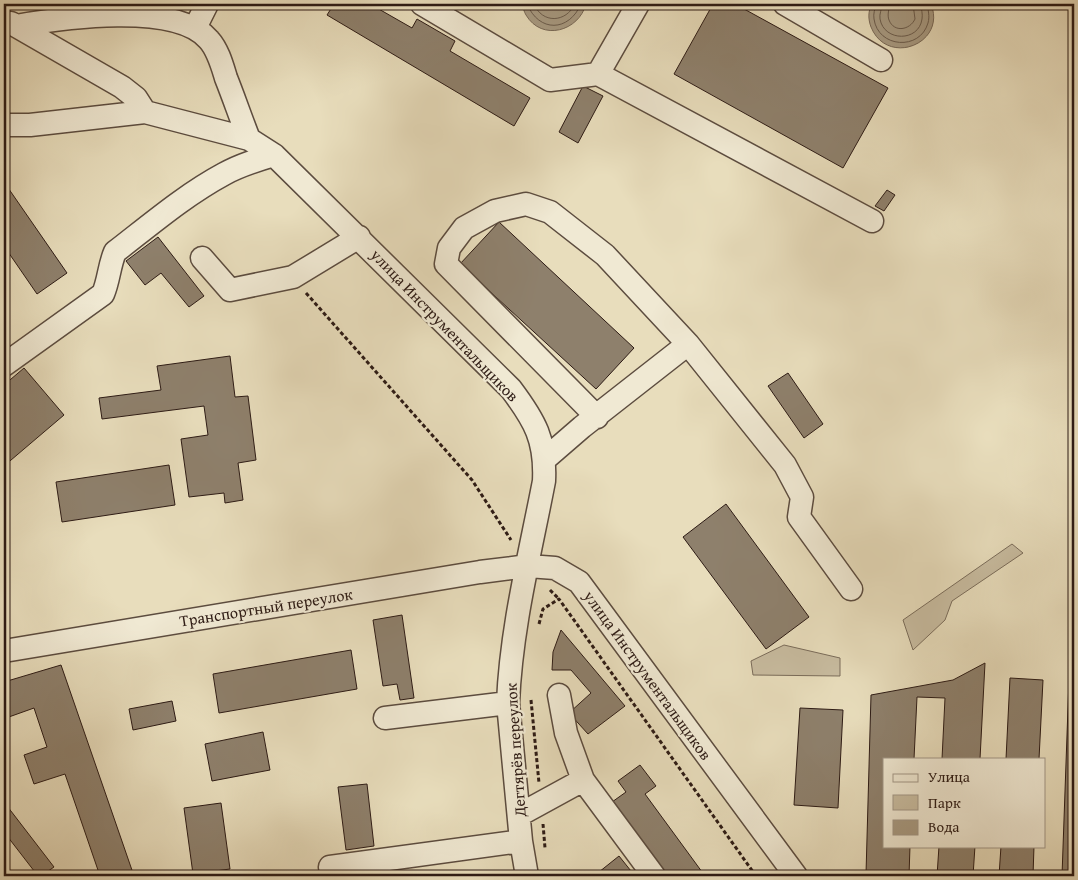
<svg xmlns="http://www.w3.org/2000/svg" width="1078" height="880" font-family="'Gentium Book Plus',serif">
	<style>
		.green { fill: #c8bca0; stroke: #7a6c5a }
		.water { fill: #a89b83; stroke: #776857 }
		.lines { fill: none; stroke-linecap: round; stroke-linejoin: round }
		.shore { stroke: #6a5b4c; stroke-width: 1 }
		.building { fill: #8e806c; stroke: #2d1b15 }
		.minor-casing { stroke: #5c4c3f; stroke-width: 25 }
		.path { stroke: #2d1b15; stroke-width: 3; stroke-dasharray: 4 2.5; stroke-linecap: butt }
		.minor { stroke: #f0e9d3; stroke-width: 22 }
		.labels { text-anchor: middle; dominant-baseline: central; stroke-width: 4.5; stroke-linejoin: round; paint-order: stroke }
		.street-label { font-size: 16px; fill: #2d1b15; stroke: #f0e9d3 }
	</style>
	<rect width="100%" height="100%" fill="#e8ddbc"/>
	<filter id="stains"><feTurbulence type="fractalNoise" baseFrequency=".004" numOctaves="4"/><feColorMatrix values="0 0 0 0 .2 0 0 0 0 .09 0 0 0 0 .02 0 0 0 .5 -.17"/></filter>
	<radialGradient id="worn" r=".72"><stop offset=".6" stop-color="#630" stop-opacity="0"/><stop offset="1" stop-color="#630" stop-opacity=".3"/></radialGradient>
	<!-- green -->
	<path class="green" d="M1012,544l11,9 -71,48 -7,19 -32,30 -10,-30z
		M784,645l56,13v18l-87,-1 -2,-14z"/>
	<!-- water -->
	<path class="water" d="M522,4h64c-7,27 -44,38 -60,11 -2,-3 -3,-8 -4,-11z
		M872,4h59c16,40 -44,63 -60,23 -3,-8 -3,-16 1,-23z"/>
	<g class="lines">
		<!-- shore -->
		<path class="shore" d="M527,4c12,29 42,28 54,0
			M534,4c8,20 32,19 41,0
			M876,4c-1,5 -3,10 -2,15 4,29 46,32 54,4 2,-7 0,-13 -1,-19
			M882,4c0,5 -3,10 -2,15 4,23 39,23 42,0 1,-5 -1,-10 -1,-15
			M890,4c-1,5 -3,11 -1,16 5,13 21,10 26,-1l-2,-15"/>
	</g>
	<!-- building -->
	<path class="building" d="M334,4h36l42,24 5,-9 38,22 -5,10 80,47 -16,28 -187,-111z
		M713,4h22l153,84 -45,80 -169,-94z
		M583,86l20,10 -25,47 -19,-11z
		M4,182l63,91 -30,21 -33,-48z
		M887,190l8,5 -11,16 -9,-5z
		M499,222l135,126 -38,41 -136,-125z
		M158,237l46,59 -15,11 -28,-34 -16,12 -19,-24z
		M230,356l5,41 13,-1 8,64 -18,3 5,37 -18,3 -1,-10 -35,4 -8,-58 27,-4 -4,-29 -102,13 -3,-21 62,-8 -4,-24z
		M24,368l40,47 -60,51v-81z
		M788,373l35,51 -19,14 -36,-52z
		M169,465l6,40 -113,17 -6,-40z
		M726,504l83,113 -43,32 -83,-112z
		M402,615l12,83 -14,2 -3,-16 -14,2 -10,-66z
		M561,630l64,76 -37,28 -19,-21 22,-20 -20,-23h-19l1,-18z
		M351,650l6,39 -138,24 -6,-39z
		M985,663l-5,96h-38l3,-61 -28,-1 -3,62h-30v87h26l-1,30h-31l-12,-2 5,-179 82,-15z
		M61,665l45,130 28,81h-34l-35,-102 -31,10 -10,-29 23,-8 -13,-39 -28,10 -2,-9v-27z
		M1010,678l33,2 -4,79h-33z
		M1069,679h5v197h-12z
		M172,701l4,20 -43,9 -4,-21z
		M800,708l43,2 -5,98 -44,-3z
		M263,732l7,38 -58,11 -7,-37z
		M640,765l16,21 -11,8 60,82h-39l-54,-74 14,-10 -8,-11z
		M367,784l7,62 -28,4 -8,-63z
		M4,802l50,65 -13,9h-3l-34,-44z
		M221,803l9,66 -37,5 -9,-66z
		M939,846h36l-2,30h-36z
		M1001,846h33l-1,30h-34z
		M619,856l16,20h-41z"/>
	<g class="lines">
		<defs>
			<path id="minor" d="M422,4l128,76 48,-6 274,147
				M785,4l96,56
				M11,23l111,64 14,11 9,14
				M16,26c46,-8 160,-25 193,14 9,10 13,25 17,38 8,20 15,41 23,61
				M195,28l12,-24
				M598,74l40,-70
				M4,125h26l115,-13 104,27 25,16 237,234c24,32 35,51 33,92 -14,73 -33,147 -36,222l13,138 6,35
				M202,258l28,32 63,-13 66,-40
				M4,365l99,-71c6,-14 6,-28 12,-42 35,-27 70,-57 109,-78 16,-9 33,-14 50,-19
				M597,417l-151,-153 3,-16 15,-20 31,-17 31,-7 24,8 55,43 83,89 97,121 17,32 -3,20 52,72
				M545,459l37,-32 106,-83
				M4,651l476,-79 48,-6 27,2 24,14 217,294
				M559,695l7,38 17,47
				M385,718l123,-15
				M519,815l64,-35 71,96
				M330,867l191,-26"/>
		</defs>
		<!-- minor casing -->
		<use href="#minor" class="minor-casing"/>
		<!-- path -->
		<path class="path" d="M306,293l166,187 39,60
			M550,590l9,9
			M539,624l4,-15 16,-10 197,277
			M531,700l8,83
			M543,824l2,24"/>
		<!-- minor -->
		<use href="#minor" class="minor"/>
	</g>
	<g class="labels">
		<!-- street labels -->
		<g class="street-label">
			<text transform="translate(445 325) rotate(46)">улица Инструментальщиков</text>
			<text transform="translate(266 607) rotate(-9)">Транспортный переулок</text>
			<text transform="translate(648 675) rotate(54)">улица Инструментальщиков</text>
			<text transform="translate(515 750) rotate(-94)">Дегтярёв переулок</text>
		</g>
	</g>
	<!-- margin -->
	<rect width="1078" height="880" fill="none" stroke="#e8ddbc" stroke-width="20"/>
	<rect x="5" y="5" width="1068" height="870" fill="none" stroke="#2d1b15" stroke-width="2.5"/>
	<rect x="10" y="10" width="1058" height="860" fill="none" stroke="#2d1b15"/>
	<!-- legend -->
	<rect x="883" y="758" width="162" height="90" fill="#f0e9d3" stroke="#a29787"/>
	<rect x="893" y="774" width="25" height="8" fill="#f0e9d3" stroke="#a29787"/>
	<text x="928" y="782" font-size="15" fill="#2d1b15">Улица</text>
	<rect x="893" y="795" width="25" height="15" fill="#c8bca0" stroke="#a29787"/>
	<text x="928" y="808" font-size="15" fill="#2d1b15">Парк</text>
	<rect x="893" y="820" width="25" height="15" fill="#a89b83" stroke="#a29787"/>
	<text x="928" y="832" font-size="15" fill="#2d1b15">Вода</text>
	<rect width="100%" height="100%" filter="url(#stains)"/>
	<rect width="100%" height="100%" fill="url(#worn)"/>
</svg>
